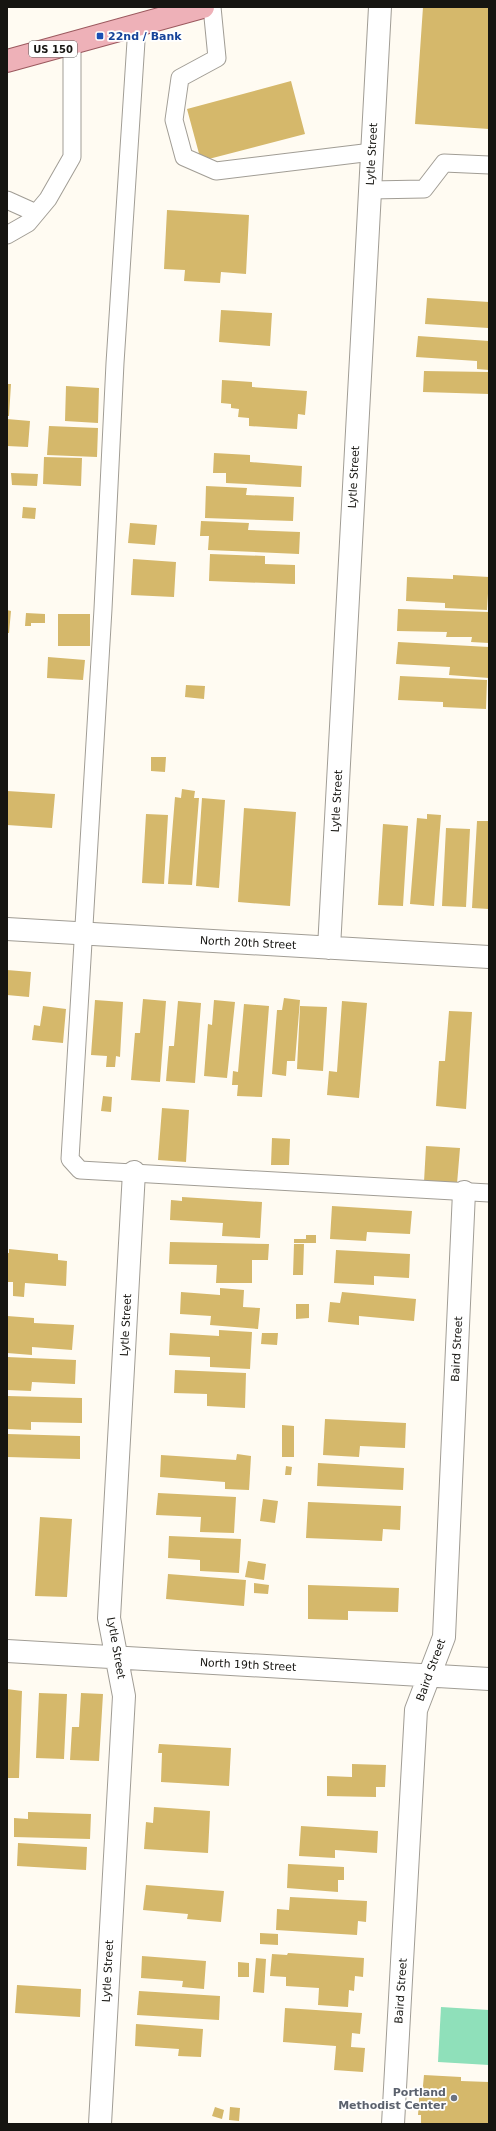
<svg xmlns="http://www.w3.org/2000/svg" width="496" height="2131" font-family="'DejaVu Sans',sans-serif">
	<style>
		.green { fill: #8fe0ba }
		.building { fill: #d5b86b }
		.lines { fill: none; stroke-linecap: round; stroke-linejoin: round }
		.lane-casing { stroke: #a19d95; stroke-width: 19 }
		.street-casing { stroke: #a19d95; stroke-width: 24 }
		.primary-casing { stroke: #9b595e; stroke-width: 24 }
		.lane { stroke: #fff; stroke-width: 17 }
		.street { stroke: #fff; stroke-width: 22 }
		.primary { stroke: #eeb1b8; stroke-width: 22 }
		.transit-dot { fill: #1a4fb4; stroke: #fff; stroke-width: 1.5 }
		.worship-dot { fill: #6b7280; stroke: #fff; stroke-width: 1.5 }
		.labels { text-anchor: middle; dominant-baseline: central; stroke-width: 3.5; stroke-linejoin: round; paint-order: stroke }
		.shield { fill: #fff; stroke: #5c5b58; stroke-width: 1 }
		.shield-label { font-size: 10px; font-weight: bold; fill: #161511 }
		.transit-label { font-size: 11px; font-weight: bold; fill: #164399; stroke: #fff; text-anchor: start }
		.street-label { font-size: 11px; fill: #161511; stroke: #fff }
		.worship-label { font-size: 11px; font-weight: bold; fill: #5b616d; stroke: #fff; text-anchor: end }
	</style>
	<rect width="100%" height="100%" fill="#fffbf2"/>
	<!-- green -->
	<path class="green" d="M441,2007l48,3v55l-51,-3z"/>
	<!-- building -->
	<path class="building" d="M423,7h66v122l-74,-5z
		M291,81l14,53 -104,27 -14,-52z
		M167,210l82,5 -3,59 -25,-2 -1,11 -36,-2 1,-11 -21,-1z
		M427,298l62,4 -1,26 -63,-4z
		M221,310l51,3 -2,33 -51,-4z
		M418,336l71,5v29l-12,-1v-8l-61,-4z
		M424,371l65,1v22l-66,-2z
		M222,380l30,2v5l55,4 -2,24 -7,-1 -1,15 -48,-3v-8l-11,-1 1,-8 -8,-1v-4l-10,-1z
		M7,384h4l-2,32h-2z
		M66,386l33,2 -1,35 -33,-2z
		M7,419l23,2 -2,26 -21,-1z
		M49,426l49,2 -1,29 -50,-2z
		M214,453l36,2v7l52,4 -1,21 -75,-4v-10h-13z
		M44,457l38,1 -1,28 -38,-2z
		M11,473l27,1 -1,12 -25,-1z
		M206,486l41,2 -1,7 48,2 -1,24 -88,-3z
		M23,507l13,1 -1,11 -13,-1z
		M201,521l48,2 -1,7 52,2 -1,22 -91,-4 1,-14h-9z
		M130,523l27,2 -2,20 -27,-2z
		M210,554l55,2v8l30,1v19l-86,-3z
		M133,559l43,3 -2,35 -43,-2z
		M453,575l36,2 -2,33 -42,-2v-5l-39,-2 1,-24 46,2z
		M398,609l91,3v31l-18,-1 1,-5h-26l1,-5 -50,-1z
		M7,610l4,1 -2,22h-2z
		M26,613l19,1v9h-14v3h-6z
		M58,614h32v32h-32z
		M398,642l91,5v31l-40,-3 1,-8 -54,-3z
		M48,657l37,3 -2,20 -36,-2z
		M400,676l87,4 -1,29 -43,-2v-5l-45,-2z
		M186,685l19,1 -1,13 -19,-2z
		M151,757h15l-1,15 -14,-1z
		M182,789l13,2 -1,7h5l-7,87 -24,-1 7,-87 6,1z
		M7,791l48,3 -3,34 -45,-3z
		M202,798l23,2 -6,88 -23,-2z
		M244,808l52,4 -6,94 -52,-4z
		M146,814l22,1 -4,69 -22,-1z
		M427,814l14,1 -7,91 -24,-2 7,-86 10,1z
		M477,821h12v88l-17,-1z
		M383,824l25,2 -5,80 -25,-1z
		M446,828l24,1 -4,78 -24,-1z
		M7,970l24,2 -2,25 -22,-2z
		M284,998l16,2 -5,61h-8l-1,15 -14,-2 5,-64h5z
		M143,999l23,2 -6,81 -29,-2 4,-47h5z
		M95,1000l28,2 -3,55 -4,-1 -1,11h-9l1,-11 -16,-1z
		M214,1000l21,2 -8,76 -23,-2 4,-52 4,1z
		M178,1001l23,2 -6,80 -29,-2 3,-35h5z
		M342,1001l25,2 -8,95 -32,-3 2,-24 8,1z
		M244,1004l25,2 -7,91 -25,-1 1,-11h-6l1,-14 5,1z
		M43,1006l23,3 -3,34 -31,-3 2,-15 6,1z
		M300,1006l27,1 -4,64 -26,-2z
		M449,1011l23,1 -6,97 -30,-3 3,-45h6z
		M103,1096l9,1 -1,15 -10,-1z
		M162,1108l27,2 -3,52 -28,-2z
		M272,1138l18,1 -1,26h-18z
		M426,1146l34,2 -3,36 -33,-2z
		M182,1197l80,5 -2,36 -38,-2 1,-13 -53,-3 1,-20 11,1z
		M332,1206l80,5 -2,23 -43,-2 -1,9 -36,-2z
		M306,1235h10v8h-22v-4h12z
		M170,1242l99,2 -1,16h-16v23h-36l1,-18 -48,-1z
		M294,1244h10l-1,31h-10z
		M9,1249l49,5v6l9,1 -1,25 -41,-3 -1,14 -11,-1v-14h-6v-29h2z
		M336,1250l74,4 -1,24 -35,-2v9l-40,-2z
		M220,1288l24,2 -1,17 17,1 -2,21 -48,-4 1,-9 -31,-2 1,-22 39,3z
		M342,1292l74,7 -2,22 -55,-5v9l-31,-3 2,-20 10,1z
		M296,1304h13v14l-13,1z
		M7,1316l27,2v5l40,2 -2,25 -40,-3v8l-25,-2z
		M219,1330l33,2 -2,37 -40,-2v-10l-41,-2 1,-22 49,3z
		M262,1333h16l-1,12 -16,-1z
		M7,1357l69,3 -1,24 -43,-2 -1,9 -24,-1z
		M175,1370l71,3 -1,35 -38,-2v-12l-33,-1z
		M7,1396l75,2v25l-51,-1v8l-24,-1z
		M325,1419l81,4 -1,25 -45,-2 -1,11 -36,-2z
		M282,1425l12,1v31h-12z
		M7,1434l73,2v23l-73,-2z
		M237,1454l14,2 -2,34 -24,-1v-7l-65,-5 1,-22 75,5z
		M318,1463l86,5 -1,22 -86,-4z
		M286,1466l6,1 -1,8h-6z
		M158,1493l78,4 -2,36 -34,-1 1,-15 -45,-2z
		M263,1499l15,2 -3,22 -15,-2z
		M308,1502l93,4 -1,24 -17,-1 -1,12 -76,-3z
		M40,1517l32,2 -5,78 -32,-1z
		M169,1536l72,3 -2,34 -39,-2v-11l-32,-2z
		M248,1561l18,3 -2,16 -19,-3z
		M168,1574l78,6 -2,26 -78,-7z
		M254,1583l15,2 -1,9 -14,-1z
		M308,1585l91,3 -1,24 -50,-1v9l-40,-1z
		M7,1689l15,2 -3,87h-12z
		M39,1693l28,1 -3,65 -28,-1z
		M81,1693l22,1 -4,67 -29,-1 2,-33h7z
		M159,1744l72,4 -2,38 -68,-4 1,-29h-4z
		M352,1764l34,1 -1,22h-9v10l-49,-1v-20l25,1z
		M154,1807l56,4 -2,42 -64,-4 2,-27 7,1z
		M28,1812l63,2 -1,25 -76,-2v-19l14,1z
		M301,1826l77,5 -1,22 -42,-3v8l-36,-2z
		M18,1843l69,4 -1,23 -69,-4z
		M288,1864l56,3v13h-6v12l-51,-4z
		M146,1885l78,6 -3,31 -34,-3 1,-5 -45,-4z
		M290,1897l77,4 -1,21 -8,-1 -1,14 -81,-5 1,-21 12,1z
		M260,1933l18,1v11l-18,-1z
		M288,1953l76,5 -1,19 -8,-1 -1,15 -5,-1 -1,17 -30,-2 1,-17 -33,-2v-9l-16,-1 2,-22 15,1z
		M142,1956l64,5 -2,28 -22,-2 1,-6 -42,-3z
		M256,1958l10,1 -2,34 -11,-1z
		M238,1962l11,1v14h-11z
		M17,1985l64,4 -1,28 -65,-4z
		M139,1991l81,5 -1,24 -82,-5z
		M285,2008l77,5 -2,21 -8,-1 -1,14 14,1 -2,24 -29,-2 2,-24 -53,-4z
		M136,2024l67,5 -2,28 -23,-1 1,-7 -44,-3z
		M424,2075l37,2v4l28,1v42h-68v-9h-3l1,-14v-6l3,1z
		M215,2107l9,3 -2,9 -10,-3z
		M230,2107l10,1 -1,13 -10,-1z"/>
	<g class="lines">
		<defs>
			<path id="lane" d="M212,7l5,51 -37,20 -6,42 10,37 32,14 156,-19
				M137,26l-22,337 -12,246 -33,550 10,11 409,23
				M370,190l54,-1 20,-26 45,2
				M7,200l29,13
				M7,235l21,-12 20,-24 24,-42v-113"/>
			<path id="street" d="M7,929l482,28
				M329,948l51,-941
				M7,1651l482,28
				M100,2124l24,-428 -15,-78 25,-446
				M393,2124l23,-414 28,-73 20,-445"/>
			<path id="primary" d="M7,61l196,-54"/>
		</defs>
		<!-- lane casing -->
		<use href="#lane" class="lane-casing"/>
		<!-- street casing -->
		<use href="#street" class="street-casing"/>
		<!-- primary casing -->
		<use href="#primary" class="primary-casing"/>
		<!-- lane -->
		<use href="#lane" class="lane"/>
		<!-- street -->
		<use href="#street" class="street"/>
		<!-- primary -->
		<use href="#primary" class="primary"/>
	</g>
	<!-- markers -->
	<rect class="transit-dot" x="96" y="32" width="8" height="8" rx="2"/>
	<circle class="worship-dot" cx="454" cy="2098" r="4"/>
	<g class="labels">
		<!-- shield labels -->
		<rect class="shield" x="29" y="41" width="48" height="16" rx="3"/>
		<g class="shield-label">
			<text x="53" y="49">US 150</text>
		</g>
		<!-- transit labels -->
		<g class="transit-label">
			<text x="108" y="36">22nd / Bank</text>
		</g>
		<!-- street labels -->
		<g class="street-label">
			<text transform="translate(372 154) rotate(-87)">Lytle Street</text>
			<text transform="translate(354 477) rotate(-87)">Lytle Street</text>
			<text transform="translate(337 801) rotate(-87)">Lytle Street</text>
			<text transform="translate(248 943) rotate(3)">North 20th Street</text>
			<text transform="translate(126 1325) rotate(-87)">Lytle Street</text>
			<text transform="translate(457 1349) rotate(-87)">Baird Street</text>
			<text transform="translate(116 1648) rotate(80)">Lytle Street</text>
			<text transform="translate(248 1665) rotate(3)">North 19th Street</text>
			<text transform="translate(431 1670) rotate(-70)">Baird Street</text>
			<text transform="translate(108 1971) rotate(-87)">Lytle Street</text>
			<text transform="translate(401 1991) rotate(-86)">Baird Street</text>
		</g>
		<!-- worship labels -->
		<g class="worship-label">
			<text x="446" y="2092">Portland<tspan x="446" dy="13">Methodist Center</tspan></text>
		</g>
	</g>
	<!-- border -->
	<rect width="496" height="2131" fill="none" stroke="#161511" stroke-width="16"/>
</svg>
